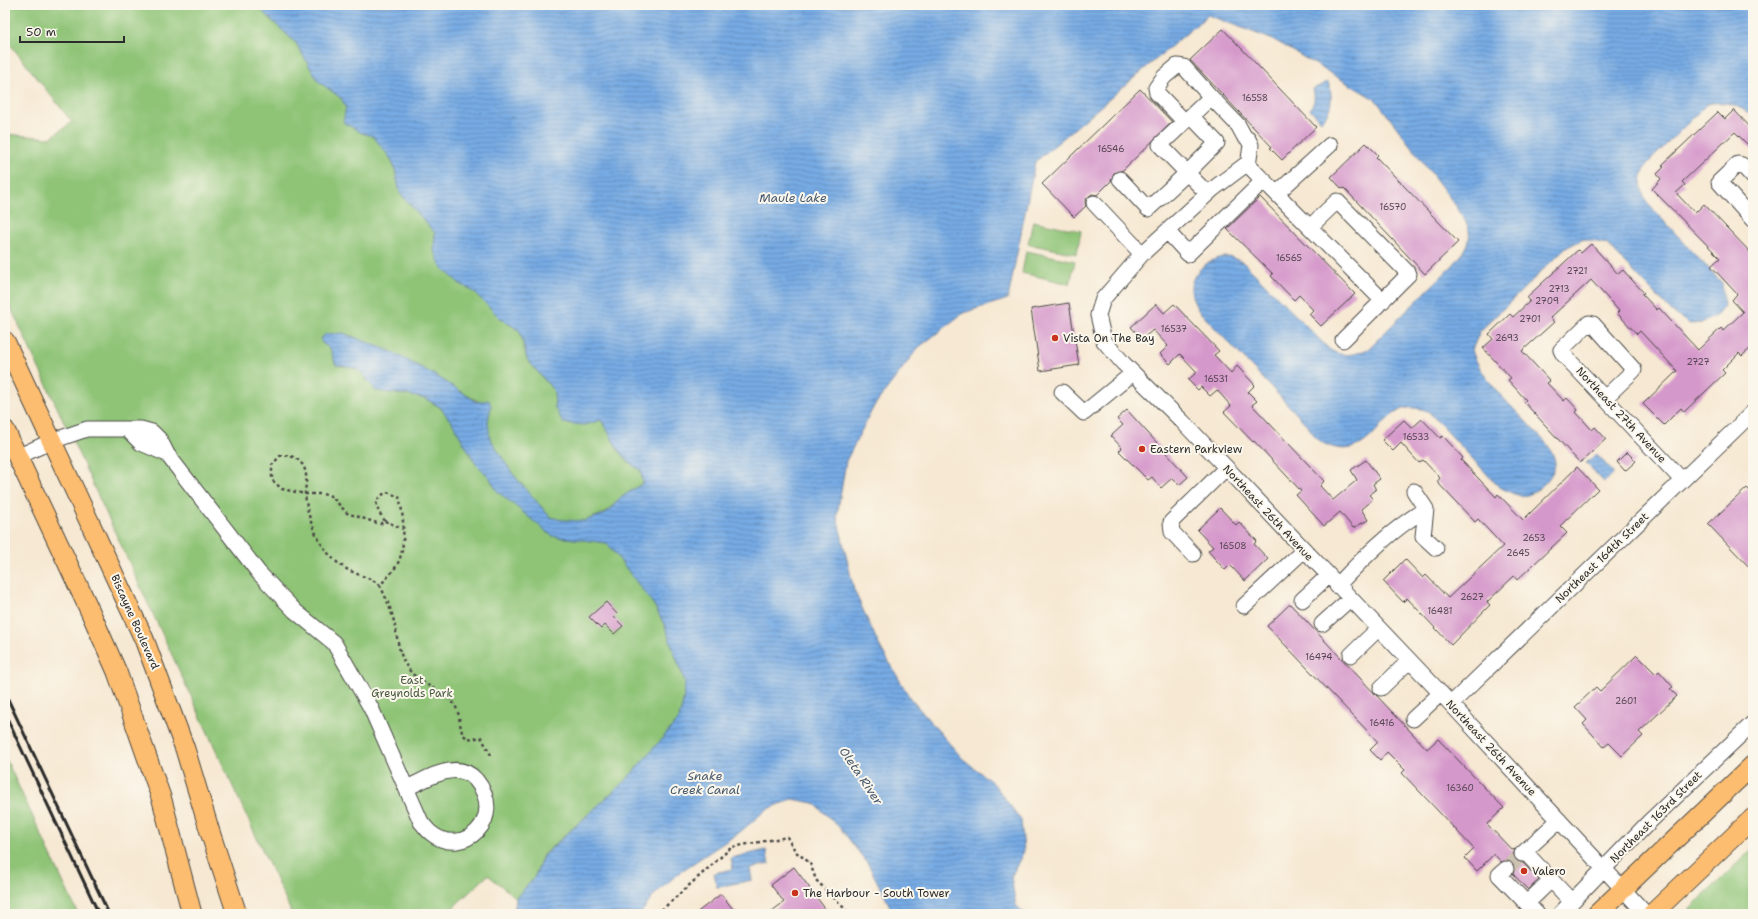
<svg xmlns="http://www.w3.org/2000/svg" width="1758" height="919" font-family="'Shantell Sans',sans-serif">
	<style>
		.park { fill: #8fc477; stroke: #5d7851 }
		.water { fill: url(#water-rules); stroke: #516b88 }
		.building { fill: #d598cb }
		.lines { fill: none; stroke-linecap: round; stroke-linejoin: round }
		.minor-tunnel { stroke: #cdc2b1; stroke-width: 15; stroke-dasharray: 15 8; stroke-linecap: butt }
		.minor-casing { stroke: #494744; stroke-width: 17 }
		.major-casing { stroke: #494744; stroke-width: 21 }
		.path { stroke: #494744; stroke-width: 2.5; stroke-dasharray: 3 3; stroke-linecap: butt }
		.minor { stroke: #fff; stroke-width: 15 }
		.major { stroke: #fcbd6f; stroke-width: 19 }
		.rail { stroke: #2b2b2b; stroke-width: 3 }
		.poi-dot { fill: #c8321e; stroke: #fbf7ec; stroke-width: 1.5 }
		.labels { text-anchor: middle; dominant-baseline: central; stroke-width: 4; stroke-linejoin: round; paint-order: stroke }
		.number-label { font-size: 9px; fill: #564653 }
		.poi-label { font-size: 11px; fill: #2b2b2b; stroke: #fbf7ec; text-anchor: start }
		.street-label { font-size: 11px; fill: #2b2b2b; stroke: #fbf7ec }
		.park-label { font-size: 11px; fill: #495942; stroke: #fbf7ec }
		.water-label { font-size: 12px; font-style: italic; fill: #46586c; stroke: #fbf7ec }
	</style>
	<defs>
		<pattern id="water-rules" width="6" height="5" patternUnits="userSpaceOnUse"><rect width="6" height="5" fill="#77abe4"/><path d="M0 2.5h6" fill="none" stroke="#628bb9"/></pattern>
	</defs>
	<rect width="100%" height="100%" fill="#fbf7ec"/>
	<filter id="ink" filterUnits="userSpaceOnUse"><feTurbulence type="fractalNoise" baseFrequency=".025" numOctaves="2"/><feDisplacementMap in="SourceGraphic" scale="8" xChannelSelector="R" yChannelSelector="G"/><feConvolveMatrix kernelMatrix="1 2 1 2 8 2 1 2 1" color-interpolation-filters="sRGB"/></filter>
	<filter id="wash" filterUnits="userSpaceOnUse"><feTurbulence type="fractalNoise" baseFrequency=".012" numOctaves="4" result="noise"/><feDisplacementMap in="SourceGraphic" scale="16" xChannelSelector="R" yChannelSelector="G"/><feGaussianBlur stdDeviation="0.9" result="paint"/><feColorMatrix in="noise" values="0 0 0 0 0 0 0 0 0 0 0 0 0 0 0 0 0 1.4 0 .05"/><feComposite in="paint" operator="in"/></filter>
	<g filter="url(#wash)">
		<rect width="100%" height="100%" fill="#f6e8d2"/>
		<!-- park -->
		<path class="park" d="M5,5h253l3,5 35,33 22,38 23,17 21,35 11,2 18,24 4,10 5,24 35,40 -1,17 25,33 14,8 27,27 20,13 7,28 27,32 1,17 29,17 17,-5c14,20 16,39 39,49l3,14 -21,14 -17,16 -21,8 -22,-1 -12,-3 -38,-44 -23,-35 -1,-17 3,-15c-20,-6 -35,-18 -53,-29 -30,-18 -62,-31 -95,-44l-19,11 6,4 6,17 12,1 14,5 5,10 21,12 20,2 18,4 14,8 13,17 23,40 14,14 7,13 55,45 55,7 47,62 11,21 20,56 -2,21 -4,16 -52,60 -84,76 -8,21 -19,22 -28,-23 -42,39h-154l-287,-619v-161l45,4 22,-16 -67,-84z
			M1033,221l48,10 -4,23 -49,-10z
			M1026,251l49,10 -5,23 -48,-11z
			M5,757l73,157h-73z
			M1753,848v66h-68z"/>
		<!-- water -->
		<path class="water" d="M258,5h1495v111c-17,-11 -25,-16 -46,-12l-60,60c-8,14 -7,25 0,39l75,80 2,23 -7,9 -16,8 -11,1 -17,-11 -66,-69 -24,-5 -19,10 -60,59 -24,23 -8,19c9,30 40,56 61,79 9,10 20,19 22,33 1,12 -15,28 -25,32 -10,5 -23,-3 -32,-8l-70,-75c-8,-2 -17,-5 -25,-2 -26,10 -33,46 -67,39 -14,-3 -21,-10 -28,-22l-110,-116c-4,-8 -7,-14 -7,-23 1,-16 21,-30 35,-30 7,0 12,3 18,6l85,86c13,9 25,6 39,0l84,-83c23,-25 22,-33 4,-60l-80,-106 -100,-59 -68,-26 -173,147 -27,137 -45,14 -45,35 -44,58 -28,55 -9,55 17,74 25,55 31,53 52,60 31,25 28,37 3,31 -13,26 5,28 8,9h-130l-26,-50 -27,-35 -27,-26 -22,-4 -26,11 -26,22 -60,40 -24,21 -16,21h-126l2,-16 19,-22 8,-20 84,-77 52,-60 4,-16 2,-21 -20,-56 -11,-21 -47,-62 -55,-7 -55,-45 -7,-13 -14,-14 -23,-40 -13,-17 -14,-8 -18,-4 -32,-4c-16,-19 -12,-23 -40,-26l-6,-17 -7,-4 -3,-5 6,-5 17,-1 47,18 48,26 39,25 12,-2 2,6 -3,15 2,17 22,35 38,44 12,3 22,1 21,-7 17,-17 21,-14 -2,-13c-25,-13 -25,-29 -40,-50l-17,5 -21,-2 -8,-15 -1,-17 -27,-32 -7,-28 -20,-13 -27,-27 -14,-8 -18,-16 -7,-17 1,-17 -35,-40 -5,-24 -4,-10 -18,-23 -11,-3 -19,-11 3,-15 -5,-9 -23,-17 -22,-38 -35,-33z
			M1328,82c5,13 5,28 -7,39l-11,-12c5,-7 5,-12 3,-20z
			M1596,454l18,19 -10,9 -18,-19z
			M766,850l3,14 -19,4 2,12 -35,7 -3,-14 19,-4 -2,-11z"/>
		<g id="blocks">
			<!-- building -->
			<path class="building" d="M1223,29l93,98 -34,33 -12,-12 2,-1 -82,-87z
				M1140,89l32,33 -49,48 -9,3 -3,8 -14,14 -5,-1 -4,3 -3,4 1,5 -12,11 -32,-33z
				M1734,110l19,20v20l-18,-18 -53,50 3,3 -9,8 19,20 9,-9 49,51v91l-11,10 -3,-3 -17,17 3,3 -41,39 -3,-4 -17,17 -21,-21 34,-33 -37,-40 -3,3 -20,-21 2,-2 -28,-31 -41,38 4,4 -32,29 28,30 -3,2 17,18 3,-3 11,12 -2,2 16,18 3,-3 11,12 -26,24 -56,-61 2,-2 -18,-20 3,-2 -28,-30 10,-9 -4,-5 21,-20 3,3 17,-16 -3,-4 51,-47 3,3 10,-9 27,30 5,-4 21,23 -2,1 15,16 2,-2 39,42 23,-22 2,3 20,-19 -11,-12 5,-6 -26,-28 9,-8 -68,-69 9,-10 -4,-5 7,-7 -2,-2 56,-53 7,7z
				M1366,143l12,12 -2,2 82,85 -33,32 -81,-86 -2,1 -11,-12z
				M1260,197l95,97 -34,32 -12,-12 4,-4 -14,-15 -5,5 -23,-24 2,-2 -46,-45z
				M1069,303l10,62 -39,6 -9,-62z
				M1156,304l8,9 10,-9 45,47 -5,4 17,18 6,-7 18,19 -7,7 9,9 -5,4 72,76 -4,5 13,14 24,-20 -6,-10 15,-10 14,19 -7,5 3,6 -7,5 4,4 -12,10 7,11 -15,8 -13,-16 -16,14 -28,-31 5,-4 -47,-50 -1,1 -29,-30 7,-6 -14,-16 -7,6 -9,-9 -3,3 -10,-10 9,-8 -17,-18 -10,10 -10,-10 8,-8 -15,-16 -11,9 -11,-12z
				M1127,410l61,67 -9,8 -7,-7 -11,10 -9,-11 -4,3 -29,-29 3,-3 -11,-12 12,-11 -6,-6z
				M1422,419l18,19 3,-2 20,22 -2,2 35,37 2,-3 25,26 54,-53 21,22 -38,37 7,7 -50,47 -3,-4 -27,26 3,3 -39,40 -44,-47 -4,4 -20,-21 22,-22 18,19 3,-3 22,23 55,-52 -25,-27 -3,3 -38,-40 3,-4 -17,-18 -4,3 -18,-20 -8,8 -11,-11 22,-20 8,8z
				M1627,452l9,9 -11,10 -8,-9z
				M1747,488l6,6v77l-45,-47z
				M1220,508l16,17 3,-3 18,19 -3,3 14,15 -23,22 -15,-16 -5,5 -17,-19 5,-4 -16,-17z
				M606,602l11,12 -3,3 9,9 -9,8 -9,-9 -4,4 -12,-12z
				M1290,604l137,145 11,-10 66,69 -17,16 25,26 3,-1 -2,7 3,4 7,3 16,17 -11,10 -15,-16 2,-6 -2,-5 -4,-3 -8,2 -7,-8 -17,17 -12,-13 9,-9 -72,-76 3,-3 -18,-18 -7,8 -10,-10 8,-8 -111,-116z
				M1637,655l19,19 3,-3 14,16 -3,2 7,7 -38,36 4,4 -21,20 -13,-13 -5,4 -21,-23 4,-4 -12,-13 21,-20 4,4z
				M794,867l35,47h-61l16,-12 -13,-17z
				M721,894l16,20h-42z"/>
		</g>
	</g>
	<g filter="url(#ink)">
		<use href="#blocks" fill-opacity="0" stroke="#494744" stroke-width="1"/>
		<g class="lines">
			<!-- minor-tunnel -->
			<path class="minor-tunnel" d="M1506,869l16,-15"/>
			<defs>
				<path id="minor" d="M1211,97l27,28 6,11
					M1185,122l-28,-29 -1,-5 8,-11 13,-11 7,1 27,30 -20,19
					M1248,139l3,6 -3,21
					M1753,177l-11,-12 -4,-1 -19,18 34,38
					M1120,179l28,30 39,-36 -27,-28 31,-29 26,27 -30,30 21,21
					M1277,193l53,-48
					M1094,203l48,51
					M1310,227l27,-26 72,73 -66,66
					M1167,231l21,23 76,-74
					M1383,301l-132,-133 -6,-3 -32,24 -71,65 -39,45 -5,16 6,26 19,22 59,58 269,283 195,210
					M1062,392l22,21 49,-40
					M1605,398l29,-28 -41,-46 -4,-1 -28,27 2,4 119,126
					M128,430l13,13 26,11
					M17,457l35,-16 35,-12h54l11,3 8,8 7,14 92,119 36,38 39,32 37,65 50,114c3,3 6,8 10,11 31,26 77,-14 45,-53 -7,-8 -16,-11 -27,-9 -15,2 -29,11 -42,17
					M1414,491l12,18 -3,27 13,12
					M1193,554l-21,-22 -1,-10 55,-54
					M1337,586c27,-29 55,-57 89,-77
					M1302,600l26,-24
					M1244,606l60,-56
					M1322,624l28,-25
					M1351,655l27,-26
					M1381,688l28,-27
					M1451,704l302,-292
					M1413,719l28,-26
					M1525,852l47,50
					M1522,854l37,-34
					M1506,869l-7,6 38,39
					M1527,903l24,-23
					M1560,914l89,-92 104,-99"/>
				<path id="major" d="M5,341l139,298 41,110 25,83 27,82
					M5,430l85,181 27,61 45,128 30,114
					M1597,914l156,-149
					M1652,914l101,-96"/>
			</defs>
			<!-- minor casing -->
			<use href="#minor" class="minor-casing"/>
			<!-- major casing -->
			<use href="#major" class="major-casing"/>
			<!-- path -->
			<path class="path" d="M305,494h17l9,2 16,17 33,11 5,-3c-9,-13 -14,-20 2,-29l12,5c5,17 7,50 -1,66 -4,8 -12,16 -18,22 -9,-7 -17,-8 -27,-13 -19,-7 -33,-27 -40,-45 -4,-9 -7,-23 -8,-33 0,-6 2,-13 1,-19 -1,-13 -13,-22 -26,-19l-8,9v15l10,9 23,5
				M385,521l18,8
				M380,585c4,9 8,17 11,26 7,20 5,43 19,60 12,15 33,19 44,33 11,15 -1,41 27,33l10,18
				M657,914l75,-67 55,-10 9,15 14,11 6,17 34,34"/>
			<!-- minor -->
			<use href="#minor" class="minor"/>
			<!-- major -->
			<use href="#major" class="major"/>
			<!-- rail -->
			<path class="rail" d="M5,693l104,221
				M5,714l94,200"/>
		</g>
	</g>
	<!-- markers -->
	<g class="poi-dot">
		<circle cx="1055" cy="338" r="4"/>
		<circle cx="1142" cy="449" r="4"/>
		<circle cx="1524" cy="871" r="4"/>
		<circle cx="795" cy="893" r="4"/>
	</g>
	<g class="labels">
		<!-- number labels -->
		<g class="number-label">
			<text x="1255" y="98">16558</text>
			<text x="1111" y="149">16546</text>
			<text x="1393" y="207">16570</text>
			<text x="1289" y="258">16565</text>
			<text x="1577" y="271">2721</text>
			<text x="1559" y="289">2713</text>
			<text x="1547" y="301">2709</text>
			<text x="1530" y="319">2701</text>
			<text x="1174" y="329">16537</text>
			<text x="1507" y="338">2693</text>
			<text x="1698" y="362">2727</text>
			<text x="1216" y="379">16531</text>
			<text x="1416" y="437">16533</text>
			<text x="1534" y="538">2653</text>
			<text x="1233" y="546">16508</text>
			<text x="1518" y="553">2645</text>
			<text x="1472" y="597">2627</text>
			<text x="1440" y="611">16481</text>
			<text x="1319" y="657">16474</text>
			<text x="1626" y="701">2601</text>
			<text x="1382" y="723">16416</text>
			<text x="1460" y="788">16360</text>
		</g>
		<!-- poi labels -->
		<g class="poi-label">
			<text x="1063" y="338">Vista On The Bay</text>
			<text x="1150" y="449">Eastern Parkview</text>
			<text x="1532" y="871">Valero</text>
			<text x="803" y="893">The Harbour - South Tower</text>
		</g>
		<!-- street labels -->
		<g class="street-label">
			<text transform="translate(1621 415) rotate(47)">Northeast 27th Avenue</text>
			<text transform="translate(1268 513) rotate(47)">Northeast 26th Avenue</text>
			<text transform="translate(1602 558) rotate(-44)">Northeast 164th Street</text>
			<text transform="translate(135 622) rotate(66)">Biscayne Boulevard</text>
			<text transform="translate(1491 748) rotate(47)">Northeast 26th Avenue</text>
			<text transform="translate(1656 817) rotate(-45)">Northeast 163rd Street</text>
		</g>
		<!-- park labels -->
		<g class="park-label">
			<text x="412" y="680">East<tspan x="412" dy="13">Greynolds Park</tspan></text>
		</g>
		<!-- water labels -->
		<g class="water-label">
			<text x="793" y="198">Maule Lake</text>
			<text x="705" y="776">Snake<tspan x="705" dy="14">Creek Canal</tspan></text>
			<text transform="translate(861 776) rotate(56)">Oleta River</text>
		</g>
	</g>
	<!-- margin -->
	<rect width="1758" height="919" fill="none" stroke="#fbf7ec" stroke-width="20"/>
	<!-- scale -->
	<path d="M20 36v6h104v-6" fill="none" stroke="#2b2b2b" stroke-width="2"/>
	<text x="26" y="36" font-size="12" fill="#2b2b2b" stroke="#fbf7ec" stroke-width="3" paint-order="stroke">50 m</text>
</svg>
